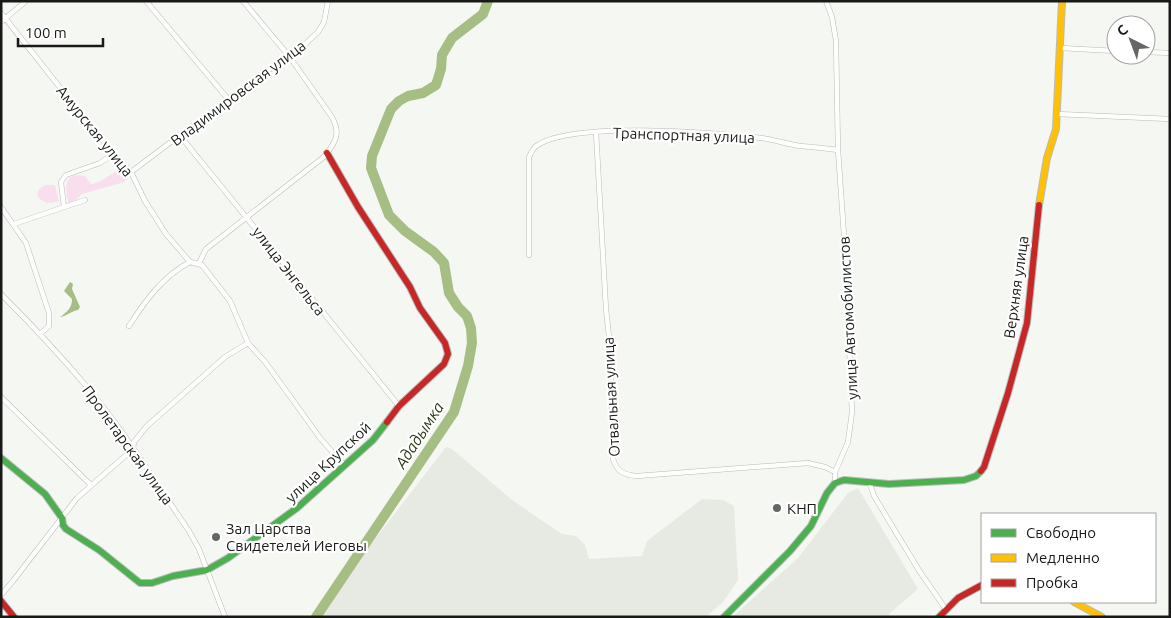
<svg xmlns="http://www.w3.org/2000/svg" width="1171" height="618" font-family="Ubuntu,sans-serif">
	<style>
		.built { fill: #e6eae2 }
		.green { fill: #f9dfee }
		.water { fill: #a6be83 }
		.lines { fill: none; stroke-linecap: round; stroke-linejoin: round }
		.river { stroke: #a6be83; stroke-width: 10 }
		.street-casing { stroke: #babbb9; stroke-width: 5.5 }
		.fast-casing { stroke: #babbb9; stroke-width: 8 }
		.slow-casing { stroke: #babbb9; stroke-width: 8 }
		.jam-casing { stroke: #babbb9; stroke-width: 8 }
		.street { stroke: #fefefd; stroke-width: 4.5 }
		.fast { stroke: #4caf50; stroke-width: 6 }
		.slow { stroke: #ffc107; stroke-width: 6 }
		.jam { stroke: #c62828; stroke-width: 6 }
		.poi-dot { fill: #666765; stroke: #fff; stroke-width: 2 }
		.labels { text-anchor: middle; dominant-baseline: central; stroke-width: 4.5; stroke-linejoin: round; paint-order: stroke }
		.street-label { font-size: 15px; fill: #191a18; stroke: #fff }
		.poi-label { font-size: 15px; fill: #191a18; stroke: #fff; text-anchor: start }
		.water-label { font-size: 16px; font-style: italic; fill: #2a3915; stroke: #fff }
	</style>
	<rect width="100%" height="100%" fill="#f5f7f3"/>
	<!-- built -->
	<path class="built" d="M446,447l6,2 60,51 35,24 15,10 14,2 9,9 4,14 53,-3 5,-15 55,-42 21,1 11,6 4,74 -15,22 -17,15h-388l7,-13z
		M858,488l60,101 -29,25 2,3h-159l66,-59 50,-65z"/>
	<!-- green -->
	<path class="green" d="M120,171l5,4 2,5 -6,3 -39,11 -7,7 -6,2 -1,-2c-3,-15 -4,-29 17,-25l6,8c11,-1 18,-11 29,-13z
		M45,185h10l4,16c-10,3 -16,3 -22,-6l2,-6z"/>
	<!-- water -->
	<path class="water" d="M70,282l3,2 -1,5 8,18 -2,3c-7,1 -11,6 -18,7 7,-5 12,-9 12,-18l-8,-8z"/>
	<g class="lines">
		<!-- river -->
		<path class="river" d="M316,617l138,-205 14,-46 4,-23 -1,-15 -4,-12 -9,-9 -9,-14 -5,-30 -10,-11 -29,-21 -16,-16 -18,-47 1,-12 19,-47 8,-8 9,-5 15,-3 13,-8 5,-16 1,-14 10,-17 31,-24 5,-13"/>
		<defs>
			<path id="street" d="M146,1l82,98
				M826,1l6,16 4,24 2,109 7,100 7,162 -4,30 -13,30v11
				M1,13l91,115 39,44 14,29 21,33 24,28 12,3 28,36 18,42 18,20 54,75 24,27
				M1,22l25,-21
				M1061,48l55,3
				M1146,52l24,1
				M1057,114l113,5
				M596,132l10,177 4,37 3,113c4,13 11,16 24,17l171,-13 17,4 10,5
				M182,135l4,8 213,263
				M131,172l97,-73 76,-54 14,-13 6,-10 4,-21
				M1,207l25,36 23,70v13l-9,8
				M64,207l-3,-25 5,-7 34,-12 14,-9
				M14,224l71,-24
				M529,255v-98c2,-4 3,-7 6,-10 33,-27 183,-14 227,-9 13,2 25,6 38,8 13,1 25,2 38,4
				M199,263l7,-14 119,-93c11,-15 16,-22 7,-39l-43,-61 -46,-55
				M1,294c30,30 59,61 86,93 38,45 69,96 102,144l10,18 26,68
				M129,326c16,-25 34,-50 61,-64
				M1,397l90,88
				M870,484l4,12 46,76 25,36
				M1,595l12,-14 64,-83 56,-49 1,-7 13,-16 78,-69 23,-14"/>
			<path id="fast" d="M1,458l44,36 17,24 1,7 3,4 33,21 41,33h12l21,-7 34,-6 21,-12 69,-50 76,-68 14,-18
				M724,617l66,-66 21,-25 16,-33 8,-10 9,-3 45,4 75,-4 12,-4 5,-5"/>
			<path id="slow" d="M1039,205l8,-47 9,-29 6,-128
				M1074,602l28,15"/>
			<path id="jam" d="M327,153l31,54 52,80 10,21 25,35 3,11 -4,10 -45,42 -12,16
				M981,471l3,-4 24,-74 19,-70 12,-118
				M1,601l13,16
				M939,617l19,-19 24,-13"/>
		</defs>
		<!-- street casing -->
		<use href="#street" class="street-casing"/>
		<!-- fast casing -->
		<use href="#fast" class="fast-casing"/>
		<!-- slow casing -->
		<use href="#slow" class="slow-casing"/>
		<!-- jam casing -->
		<use href="#jam" class="jam-casing"/>
		<!-- street -->
		<use href="#street" class="street"/>
		<!-- fast -->
		<use href="#fast" class="fast"/>
		<!-- slow -->
		<use href="#slow" class="slow"/>
		<!-- jam -->
		<use href="#jam" class="jam"/>
	</g>
	<!-- markers -->
	<g class="poi-dot">
		<circle cx="777" cy="508" r="5"/>
		<circle cx="216" cy="537" r="5"/>
	</g>
	<g class="labels">
		<!-- street labels -->
		<g class="street-label">
			<text transform="translate(238 93) rotate(-37)">Владимировская улица</text>
			<text transform="translate(95 131) rotate(51)">Амурская улица</text>
			<text transform="translate(684 135) rotate(2)">Транспортная улица</text>
			<text transform="translate(289 271) rotate(52)">улица Энгельса</text>
			<text transform="translate(1016 287) rotate(-82)">Верхняя улица</text>
			<text transform="translate(848 318) rotate(-93)">улица Автомобилистов</text>
			<text transform="translate(611 397) rotate(-93)">Отвальная улица</text>
			<text transform="translate(128 445) rotate(54)">Пролетарская улица</text>
			<text transform="translate(328 462) rotate(-43)">улица Крупской</text>
		</g>
		<!-- poi labels -->
		<g class="poi-label">
			<text x="787" y="508">КНП</text>
			<text x="226" y="528">Зал Царства<tspan x="226" dy="17">Свидетелей Иеговы</tspan></text>
		</g>
		<!-- water labels -->
		<g class="water-label">
			<text transform="translate(419 435) rotate(-57)">Ададымка</text>
		</g>
	</g>
	<!-- border -->
	<rect width="1171" height="618" fill="none" stroke="#191a18" stroke-width="5"/>
	<!-- legend -->
	<rect x="981" y="513" width="175" height="90" fill="#ffffff" stroke="#a3a3a3"/>
	<rect x="991" y="529" width="25" height="8" fill="#4caf50" stroke="#a3a3a3"/>
	<text x="1026" y="538" font-size="15" fill="#191a18">Свободно</text>
	<rect x="991" y="554" width="25" height="8" fill="#ffc107" stroke="#a3a3a3"/>
	<text x="1026" y="563" font-size="15" fill="#191a18">Медленно</text>
	<rect x="991" y="579" width="25" height="8" fill="#c62828" stroke="#a3a3a3"/>
	<text x="1026" y="588" font-size="15" fill="#191a18">Пробка</text>
	<!-- north arrow -->
	<g transform="translate(1131 40) rotate(318)"><circle r="24" fill="#ffffff" stroke="#a3a3a3"/>
	<path d="M0-4L9 19L0 12L-9 19Z" fill="#666765"/>
	<text y="-8" font-size="14" font-weight="bold" text-anchor="middle" fill="#191a18">С</text>
	</g>
	<!-- scale -->
	<path d="M18 38v8h85v-8" fill="none" stroke="#191a18" stroke-width="2.5"/>
	<text x="25" y="38" font-size="15" fill="#191a18" stroke="#ffffff" stroke-width="4" paint-order="stroke">100 m</text>
</svg>
